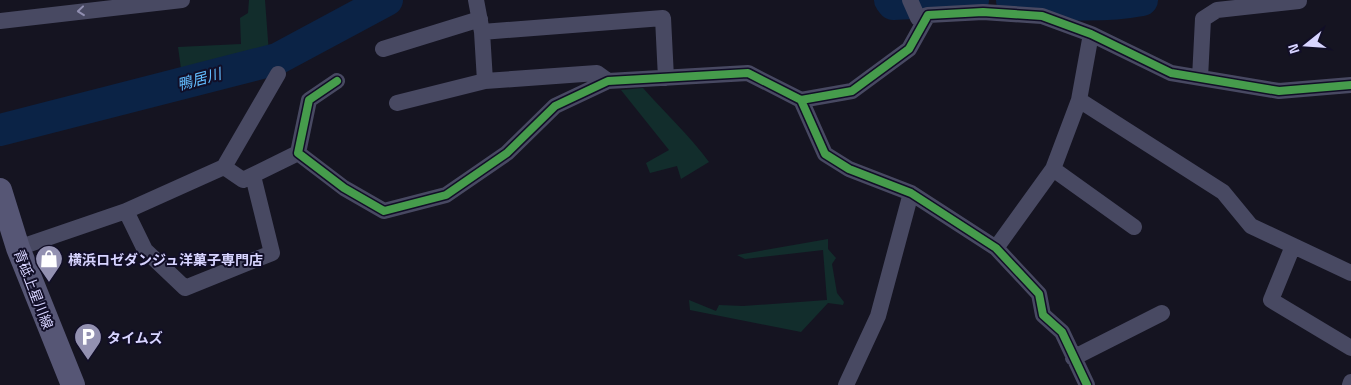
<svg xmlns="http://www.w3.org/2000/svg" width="1351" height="385" font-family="'Titillium Web','Noto Sans JP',sans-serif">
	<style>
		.green { fill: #122d2c }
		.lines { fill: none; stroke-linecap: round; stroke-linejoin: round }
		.river { stroke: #0b2346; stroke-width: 32 }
		.minor { stroke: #484962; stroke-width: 16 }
		.secondary { stroke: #565675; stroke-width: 24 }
		.cycleway-casing { stroke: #110e27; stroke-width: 11 }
		.cycleway { stroke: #469c4c; stroke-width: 8 }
		.oneway { stroke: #908eb0 }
		.labels { text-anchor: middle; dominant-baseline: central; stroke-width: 4; stroke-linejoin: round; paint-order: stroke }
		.poi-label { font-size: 14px; font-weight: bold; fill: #d7d4ff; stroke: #110e27; text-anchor: start }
		.street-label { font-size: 14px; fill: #d7d4ff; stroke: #110e27 }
		.water-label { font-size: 15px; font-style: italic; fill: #62bdff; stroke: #110e27 }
	</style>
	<rect width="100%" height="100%" fill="#151421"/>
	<!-- green -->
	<path class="green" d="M249,0h16l4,54 -87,22 -4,-29 63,-3 -1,-26 8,-5z
		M643,88c22,25 46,47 66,74l-28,17 -4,-13 -27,7 -4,-10 23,-13 -48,-60z
		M828,239v10l8,9 -4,6 5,29 7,9 -1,3 -15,-2 -27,29 -111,-22 -1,-10 27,11 3,-6 24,1 84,-6 -4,-50 -78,9 -8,-4z"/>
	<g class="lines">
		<!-- river -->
		<path class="river" d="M890,0l3,4 80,-4
			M1012,0c43,4 87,8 130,0
			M0,130l277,-71 110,-59"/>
		<!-- minor -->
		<path class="minor" d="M910,0l8,18 10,-3
			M0,21l182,-21
			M482,32l181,-14 3,60
			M383,49l97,-30
			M1200,78l3,-59 14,-9 82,-9
			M337,81l-28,19 -11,53 46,35 40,23 62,-16 61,-42 48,-47 53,-25 140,-8 53,27 24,54 24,15 62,24 85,55 43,46 4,21 19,17 25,53
			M485,81l112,-8 11,8
			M801,100l51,-9 57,-42 19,-34 55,-3 59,4 49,18 80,39 108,18 72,-6
			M1079,100l144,92 28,34 100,47
			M397,103l88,-22 -3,-49 -6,-32
			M224,167l54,-93
			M1053,169l81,58
			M126,211l19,39 40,38 87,-35 -19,-77
			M1293,246l-22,54 80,48
			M18,248l108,-37 98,-44 19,13 55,-27
			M996,248l57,-79 26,-69 12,-66
			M1073,358l89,-45
			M846,385l32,-69 33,-123
			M1350,385l1,-3"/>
		<!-- secondary -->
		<path class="secondary" d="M0,190l18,58 55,137"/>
		<defs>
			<path id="cycleway" d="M337,81l-28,19 -11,53 46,35 40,23 62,-16 61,-42 48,-47 53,-25 140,-8 53,27 24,54 24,15 62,24 85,55 43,46 4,21 19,17 25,53
				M801,100l51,-9 57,-42 19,-34 55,-3 59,4 49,18 80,39 108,18 72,-6"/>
		</defs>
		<!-- cycleway casing -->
		<use href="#cycleway" class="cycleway-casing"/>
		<!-- cycleway -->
		<use href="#cycleway" class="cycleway"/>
	</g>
	<!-- one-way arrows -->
	<defs><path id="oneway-chevron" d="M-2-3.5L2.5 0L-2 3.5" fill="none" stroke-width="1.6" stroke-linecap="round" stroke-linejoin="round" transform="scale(1.25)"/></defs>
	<use class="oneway" href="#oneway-chevron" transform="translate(81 11) rotate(174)"/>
	<!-- icons -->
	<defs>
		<symbol id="shop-pin" viewBox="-11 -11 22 30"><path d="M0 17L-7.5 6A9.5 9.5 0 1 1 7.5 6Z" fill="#9391b1" stroke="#110e27"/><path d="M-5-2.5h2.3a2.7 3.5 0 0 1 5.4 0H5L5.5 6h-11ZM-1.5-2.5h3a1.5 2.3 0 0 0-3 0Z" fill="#fff"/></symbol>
		<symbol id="parking-pin" viewBox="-11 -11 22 30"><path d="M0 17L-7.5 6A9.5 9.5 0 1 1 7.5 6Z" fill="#9391b1" stroke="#110e27"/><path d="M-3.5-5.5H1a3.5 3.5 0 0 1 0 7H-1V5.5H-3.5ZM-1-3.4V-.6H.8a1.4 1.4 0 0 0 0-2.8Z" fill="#fff"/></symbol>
	</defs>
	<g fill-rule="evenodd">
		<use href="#shop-pin" x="33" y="243" width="32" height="43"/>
		<use href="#parking-pin" x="72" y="321" width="32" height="43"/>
	</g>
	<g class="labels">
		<!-- poi labels -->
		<g class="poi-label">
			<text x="68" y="259">横浜ロゼダンジュ洋菓子専門店</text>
			<text x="107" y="337">タイムズ</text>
		</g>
		<!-- street labels -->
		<g class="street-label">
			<text transform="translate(34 289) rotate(69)">青砥上星川線</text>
		</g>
		<!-- water labels -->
		<g class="water-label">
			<text transform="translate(199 79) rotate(-15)">鴨居川</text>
		</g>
	</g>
	<!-- north arrow -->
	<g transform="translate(1306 45) rotate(253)" stroke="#110e27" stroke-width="4" paint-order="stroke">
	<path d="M0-4L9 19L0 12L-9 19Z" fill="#d7d4ff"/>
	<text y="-8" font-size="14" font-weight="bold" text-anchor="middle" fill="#d7d4ff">N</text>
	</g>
</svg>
